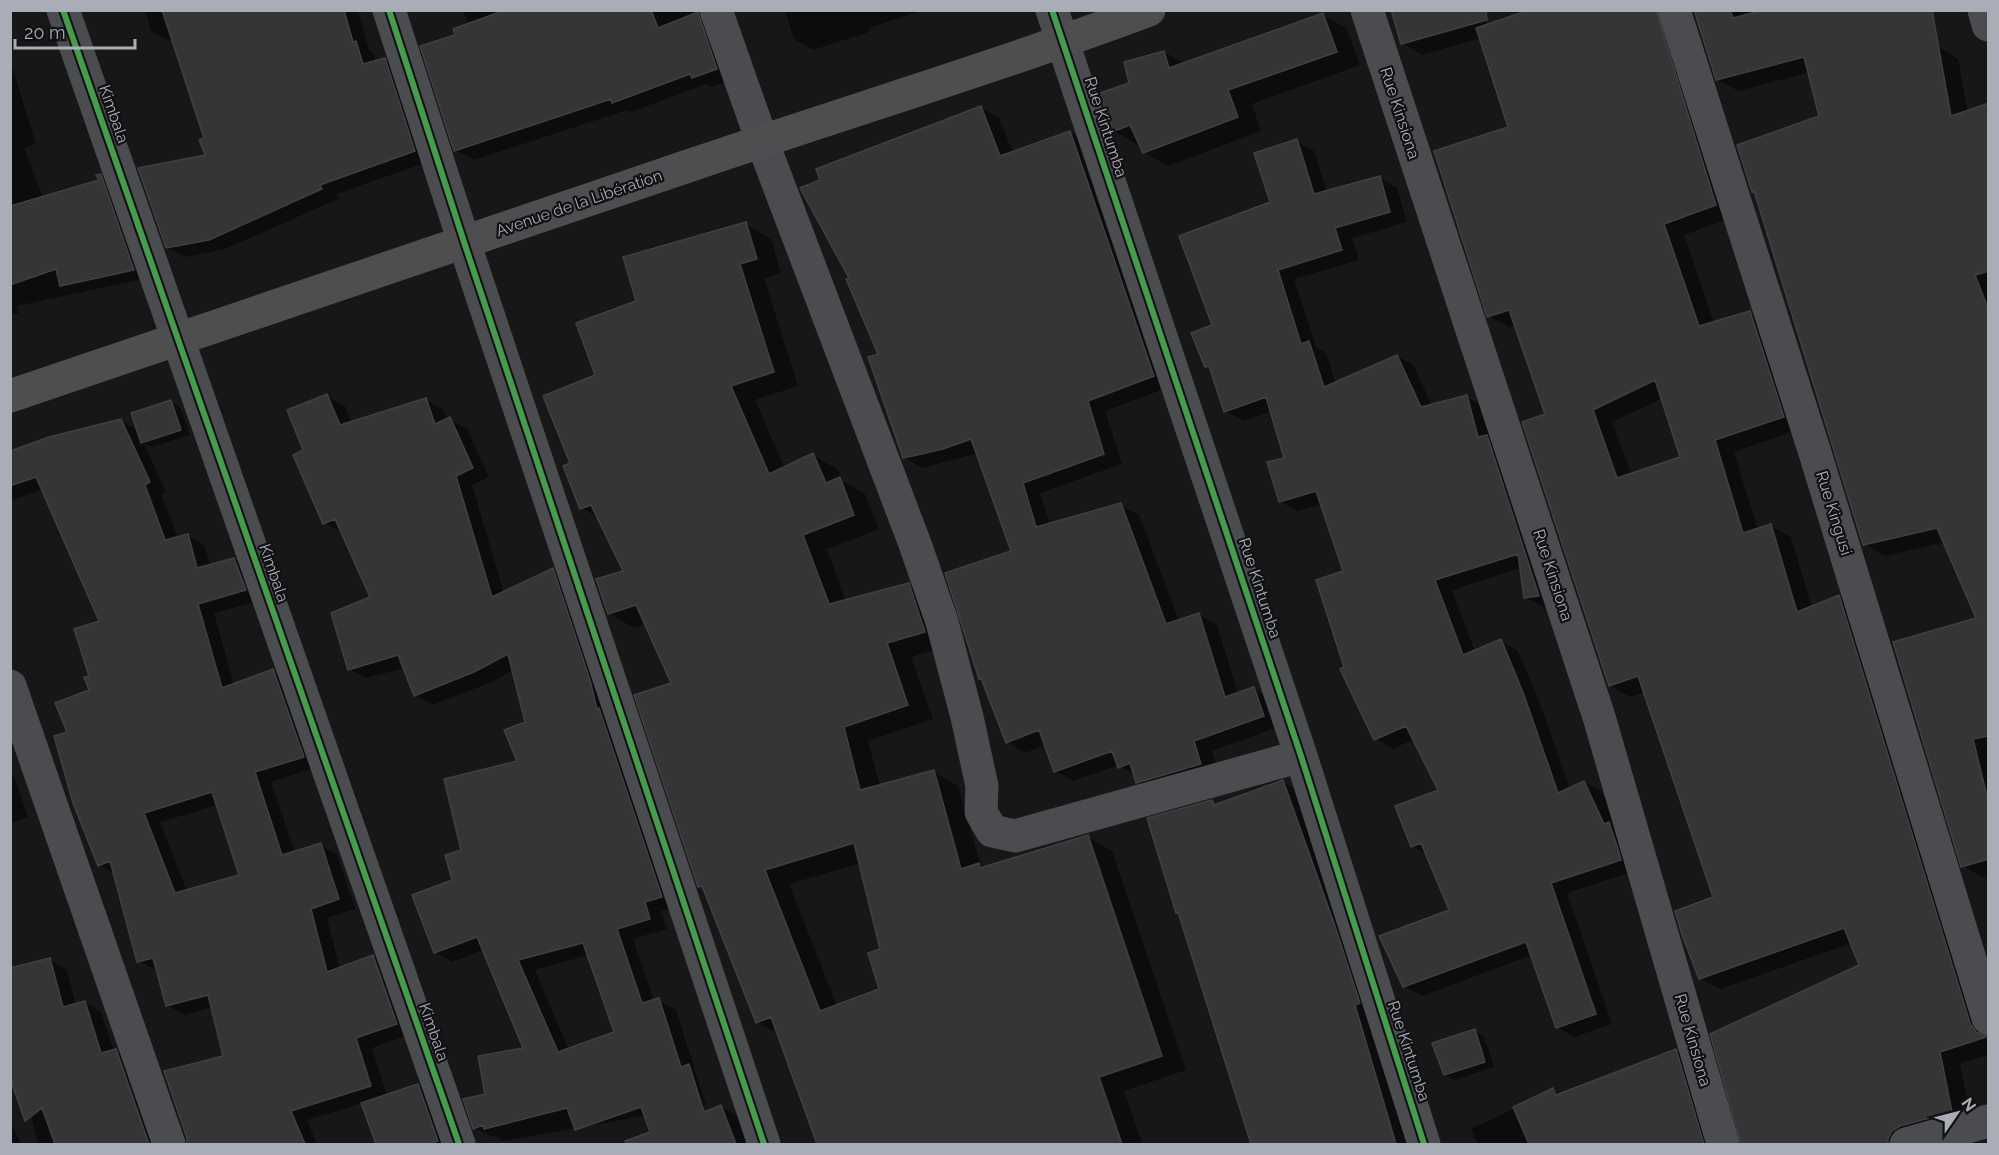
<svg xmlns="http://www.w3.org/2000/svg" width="1999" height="1155" font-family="Raleway,sans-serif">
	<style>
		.shadow { fill: #0007; fill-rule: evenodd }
		.building { fill: #353536; stroke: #3f4043; stroke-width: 1.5; fill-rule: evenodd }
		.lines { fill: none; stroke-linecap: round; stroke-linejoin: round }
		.minor { stroke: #4b4c50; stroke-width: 33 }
		.highway { stroke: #4e4e51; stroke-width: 33 }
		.cycleway-casing { stroke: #111113; stroke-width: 10 }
		.cycleway { stroke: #469c4c; stroke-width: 6 }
		.labels { text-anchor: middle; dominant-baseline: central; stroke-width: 4.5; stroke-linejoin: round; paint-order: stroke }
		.street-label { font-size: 16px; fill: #a8adb8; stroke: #111113 }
	</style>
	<rect width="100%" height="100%" fill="#171717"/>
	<!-- shadow -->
	<path class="shadow" d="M145,10h213l11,40 4,2 3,10 8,-3 18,10 29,92 -95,33 2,5 -113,50 -40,8 -18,-10 40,-91 -1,-17 -33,-100 -5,2 -17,-10z
		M463,10h249l22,69 -23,8 -5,-3 -75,28 -4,-2 -153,50 -18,-10 1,-114 11,-12z
		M785,10h140l-57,18 1,4 -56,18 -19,-11z
		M1482,10l5,16 47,-16h146l56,206 -52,19 30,88 36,-10 20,11 33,104 -69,24 24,78 12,-5 21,12 21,71 27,-11 20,12 129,422v24l-28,8 12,60 -60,21h-169v-5l118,-173 -9,-23 -132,46 -20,-11 15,-81 -70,-205 -15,5 -20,-12 -63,-270 -31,-90 -7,2 -20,-11 21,-188 -30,-90 -58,17 -20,-12zM1663,398l19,60 -50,17 -20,-53z
		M1695,10h230l13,37 20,12 10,53 20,-7v771l-5,1 -21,-11 16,-247 -33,-77 -60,14 -21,-12 -109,-351 -2,-2 68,-74 -11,-45 -72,19 -21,-12z
		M1323,15l24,14 13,36 -108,39 9,27 -93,35 -24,-14 -4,-8 -2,1 -24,-14 17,-47 33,-32 21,12z
		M10,60l26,84 -12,4 19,50 58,-17 -1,-5 15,9 33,93 -131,28 2,7 -9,2z
		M981,108l18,10 14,35 57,-21 18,11 84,243 -67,25 17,53 -82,29 10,32 71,-20 18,10 40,106 20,-6 18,10 21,69 16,-5 18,10 9,27 -69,25 7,23 -63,18 -18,-10 -2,-6 -17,-11 -46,16 -18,-10 -9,-26 -21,8 -18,-11 -24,-63 -3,-1 33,-126 -35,-99 -56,15 -18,-11 -24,-102z
		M1297,141l17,10 13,41 53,-14 17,10 10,34 -55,16 7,22 -65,19 22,68 10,6 10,31 61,-28 17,10 18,40 35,-9 17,10 72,198 -13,2 -18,-10 -4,-29 -69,22 23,62 26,-11 17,10 23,55 29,83 14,-7 18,10 36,78 -71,23 45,131 -38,13 -17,-10 -25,-72 -110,41 -18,-10 47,-75 -23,-56 -16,-9 28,-55 -26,-52 -21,10 -18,-11 -29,-70 -1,-96 -23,-68 -25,7 -17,-10 5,-42 -13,-48 -29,10 -17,-10 -15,-42 -4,-3 7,-41 58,-122z
		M746,224l25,15 10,34 -17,5 34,108 -43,14 30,69 28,-14 25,15 5,11 22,13 14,35 -52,20 19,52 62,-16 25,14 16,47 -38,11 22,62 -65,22 12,45 53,-15 25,15 23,80 4,2 102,-31 25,14 74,219 -62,21 18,53h-80l-25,-72 -40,14 20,58h-198l-41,-110 -21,-12 -52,-132 -5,-4 -27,-203 -27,-59 -12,4 -25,-15 16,-41 -26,-54 -17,-10 -10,-44 25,-88 41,-74zM861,863l21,87 -1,40 -44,16 -48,-122z
		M327,396l18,10 7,17 74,-23 17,10 4,10 3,-1 17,10 22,48 -17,8 32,108 49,-23 17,10 108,327 -17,4 6,18 -34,10 21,62 4,-1 18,10 30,95 -203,36 -8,-5 -3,1 -17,-9 12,-33 38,-46 -41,-99 -32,12 -17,-10 28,-101 56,-89 8,-39 -14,-53 -21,12 -60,23 -17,-10 -11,-27 -38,10 -17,-9 23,-72 -30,-64 -17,-10 -20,-72zM589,955l27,78 -47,17 -34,-80z
		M171,402l9,5 10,28 -38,12 -8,-4 22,49 -5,2 17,44 10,-2 17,10 5,20 24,-7 17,10 11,31 -48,13 20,72 39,-14 17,10 30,85 -49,16 24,71 25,-8 17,9 18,55 -28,9 13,51 33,-13 17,10 23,67 -41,15 15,48 31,-11 20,12 16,47h-76l-15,-41 -56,17 10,24h-128l-1,-6 37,-81 -13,-50 -28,8 -17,-10 -10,-35 -19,-9 -23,-87 -16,-9 -28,-128 19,-46 11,-69 -58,-133 -33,12v-48l111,-32 18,10zM218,805l23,71 -54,15 -27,-69z
		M10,774l4,2 14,41 -18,6z
		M1283,782l21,12 117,350h-169l-71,-230 -4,-2 35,-110 5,3z
		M50,960l17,10 9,35 9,-3 16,10 13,40 19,9 29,83h-124l-28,-113z
		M1474,1031l10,5 10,31 -40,13 -9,-6z
		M1676,1051l20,12 24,81h-242l-7,-15 82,-39 8,4z
		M721,1107l16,9 11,28h-71l-3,-9z
		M10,1120l11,24h-11z"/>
	<!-- building -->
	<path class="building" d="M162,10h182l9,32 3,-1 7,23 22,-6 30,93 -95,34 2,4 -113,51 -43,8 -28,-80 67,-13 -6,-15 5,-2z
		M505,10h146l7,18 40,-16 19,57 -25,9 -2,-4 -78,29 -1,-4 -157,52 -34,-105 35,-11 -2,-6z
		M1391,10h95l1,10 -86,24z
		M1529,10h127l60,195 -52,19 35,102 51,-15 34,106 -69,23 28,93 28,-9 26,88 42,-17 131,428 6,9 13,4 -49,16 12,60 -52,14 -8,5 -4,8v5h-147l-31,-110 149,-69 -15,-37 -145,51 -17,-44 -7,-24 38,-14 -75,-221 -29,10 -87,-264 23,-8 -36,-104 -22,7 -53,-166 74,-24 -32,-99zM1655,380l25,77 -63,21 -24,-68z
		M1694,10h36l3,8 30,-8h169l19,106 38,-13v168l-14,4 14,36v425l-16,3 16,65v55l-28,8 -68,-225 83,-24 -39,-90 -74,17 -109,-354 -2,1 -15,-47 82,-29 -15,-59 -88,23z
		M1323,13l14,39 -109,38 10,27 -95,36 -13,-28 -18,7 -12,-39 29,-10 -5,-21 40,-11 5,17z
		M981,106l19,50 70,-25 84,245 -66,25 16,53 -81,29 13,44 85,-24 45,121 33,-11 26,84 29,-10 10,29 -70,25 7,23 -65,19 -6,-20 -12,5 -6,-17 -58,21 -15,-42 -33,13 -25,-65 -2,1 -34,-106 66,-22 -40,-112 -28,10 -40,9 -35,-101 10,-3 -32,-75 3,-1 -49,-90 20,-8 -4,-11z
		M1297,139l17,55 66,-18 10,36 -55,16 7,22 -64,20 23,74 8,-3 15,46 73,-32 24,52 46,-12 11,42 9,-2 52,161 -15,2 -6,-44 -83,26 28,75 38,-16 23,56 34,98 26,-12 20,43 5,-2 10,30 2,8 -70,23 45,131 -40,14 -30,-86 -123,45 -24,-51 70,-26 -28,-67 -10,4 -16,-41 43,-16 -32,-64 -32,14 -34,-71 4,-2 -28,-87 27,-9 -27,-80 -37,11 -12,-40 17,-4 -18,-61 -42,15 -15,-46 -4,1 -14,-34 21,-8 -33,-89 91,-34 -16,-49z
		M101,174l33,96 -74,16 -4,-17 -46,16v-79l89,-26 -3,-5z
		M746,222l11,37 -17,5 34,108 -43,14 38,88 44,-21 13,30 14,-6 14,38 -51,20 26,69 80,-21 16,49 -38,11 21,62 -64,22 16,63 74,-20 27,99 18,-6 1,5 108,-33 74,221 -63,21 23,67h-305l-46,-127 -15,6 -54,-137 -4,1 -64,-192 37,-12 -35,-78 -28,9 -12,-35 27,-8 -32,-66 -11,4 -17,-43 7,-3 -27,-67 52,-21 -19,-52 60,-22 -13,-44zM854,843l26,106 -12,4 11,36 -59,22 -55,-141z
		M327,394l13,31 86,-27 9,26 15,-7 23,51 -17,8 36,121 61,-29 37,112 7,29 2,-1 63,189 -17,5 5,17 -33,10 25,74 17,-5 22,69 8,-3 15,48 17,-7 15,39h-110l-1,-3 25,-9 -9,-25 -66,23 -8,-22 -83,21 -1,-4 -10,4 -10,-30 22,-5 -7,-38 45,-8 -46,-111 -43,16 -22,-58 40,-15 -7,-25 16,-5 -17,-71 73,-18 -13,-31 21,-8 -17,-68 -34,18 -60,24 -16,-41 -50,15 -17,-57 39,-16 -35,-78 -12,5 -30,-69 10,-5 -16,-40zM583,943l31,89 -56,20 -40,-92z
		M171,400l10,30 -40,13 -10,-30z
		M121,419l29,63 -5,3 20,55 23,-6 9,34 37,-10 12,32 -48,14 24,84 51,-19 31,88 -49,15 27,83 39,-12 18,56 -28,10 16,63 46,-17 24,69 -41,14 15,48 -80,25 14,33h-118v-6l-23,-67 59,-15 -15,-61 -42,11 -13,-48 -16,4 -27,-101 -12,5 -25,-63 -19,-67 13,-4 -12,-29 34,-13 -5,-13 5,-1 -15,-47 25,-8 -63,-144 -26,9v-35l39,-14zM212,792l27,83 -64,18 -31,-80z
		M1283,780l52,146 25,77 -5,2 41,139h-145l-73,-232 -2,1 -29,-95 65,-18 2,5z
		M50,958l13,49 22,-6 16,52 15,-4 33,95h-94l-13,-36 -17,13 -15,-43v-110z
		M1475,1029l10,33 -41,13 -12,-32z
		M1676,1049l28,95h-175l-16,-37 40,-19 3,7z
		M418,1084l20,57 -9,3h-53l-15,-41z"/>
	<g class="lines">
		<!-- minor -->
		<path class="minor" d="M63,10l396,1134
			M389,10l75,232 300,902
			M716,10l46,131 153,403 27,78 25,95 15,69 -1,26 11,19 23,5 286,-80
			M1052,10l249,746 123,388
			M1367,10l232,707 124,427
			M1674,10l141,443 173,565
			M1984,10l4,15
			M10,686l159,458
			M1906,1144l82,-23"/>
		<!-- highway -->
		<path class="highway" d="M10,396c230,-76 458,-156 687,-233 150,-51 302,-97 452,-153"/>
		<defs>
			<path id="cycleway" d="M63,10l396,1134
				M389,10l75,232 300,902
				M1052,10l249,746 123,388"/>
		</defs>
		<!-- cycleway casing -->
		<use href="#cycleway" class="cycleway-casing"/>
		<!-- cycleway -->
		<use href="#cycleway" class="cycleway"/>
	</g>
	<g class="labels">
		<!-- street labels -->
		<g class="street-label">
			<text transform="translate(1400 113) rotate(72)">Rue Kinsiona</text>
			<text transform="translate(114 114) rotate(71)">Kimbala</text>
			<text transform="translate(1106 127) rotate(72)">Rue Kintumba</text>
			<text transform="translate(579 203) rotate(-19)">Avenue de la Libération</text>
			<text transform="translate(1834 513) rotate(73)">Rue Kingusi</text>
			<text transform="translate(274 573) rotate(71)">Kimbala</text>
			<text transform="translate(1553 575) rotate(72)">Rue Kinsiona</text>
			<text transform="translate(1260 588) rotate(72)">Rue Kintumba</text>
			<text transform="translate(434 1032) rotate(71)">Kimbala</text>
			<text transform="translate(1693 1040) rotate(74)">Rue Kinsiona</text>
			<text transform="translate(1409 1051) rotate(72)">Rue Kintumba</text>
		</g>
	</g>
	<!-- border -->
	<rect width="1999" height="1155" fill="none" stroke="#a8adb8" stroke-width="24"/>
	<!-- north arrow -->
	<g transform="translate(1957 1113) rotate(55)" stroke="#111113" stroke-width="4.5" paint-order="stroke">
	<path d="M0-4.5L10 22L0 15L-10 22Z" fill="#a8adb8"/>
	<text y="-9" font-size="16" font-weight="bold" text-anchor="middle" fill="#a8adb8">N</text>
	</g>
	<!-- scale -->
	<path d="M15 39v9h120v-9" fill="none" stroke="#a8adb8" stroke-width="3"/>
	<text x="24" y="39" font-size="18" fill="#a8adb8" stroke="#111113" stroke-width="4.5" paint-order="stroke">20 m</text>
</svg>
